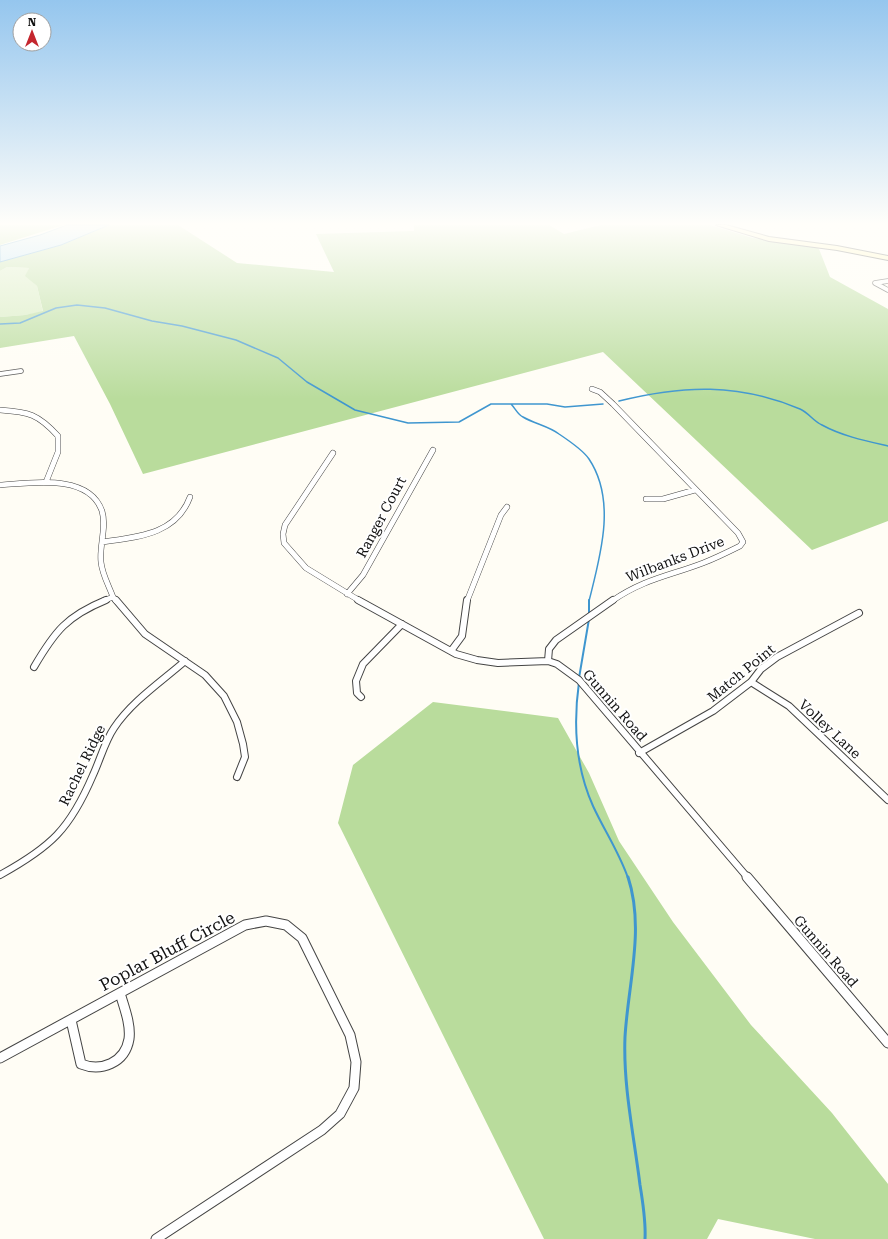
<svg xmlns="http://www.w3.org/2000/svg" width="888" height="1239" font-family="'Roboto Serif',serif">
	<style>
		.green { fill: #d5ebbd }
		.forest { fill: #b9dc9c }
		.water { fill: #b9e0f7; stroke: #3f96cf }
		.lines { fill: none; stroke-linecap: round; stroke-linejoin: round }
		.stream-far2 { stroke: #3f96cf; stroke-width: 1.5 }
		.stream-far1 { stroke: #3f96cf; stroke-width: 2 }
		.stream { stroke: #3f96cf; stroke-width: 3 }
		.street-far3-casing { stroke: #444; stroke-width: 5.5 }
		.street-far2-casing { stroke: #444; stroke-width: 6 }
		.street-far1-casing { stroke: #444; stroke-width: 8 }
		.street-casing { stroke: #444; stroke-width: 11 }
		.secondary-casing { stroke: #333; stroke-width: 2 }
		.street-far3 { stroke: #fff; stroke-width: 4 }
		.street-far2 { stroke: #fff; stroke-width: 5 }
		.street-far1 { stroke: #fff; stroke-width: 6 }
		.street { stroke: #fff; stroke-width: 9 }
		.secondary { fill: #fff6b0; fill-rule: evenodd }
		.labels { text-anchor: middle; dominant-baseline: central; stroke-width: 4; stroke-linejoin: round; paint-order: stroke }
		.street-label { font-size: 14px; fill: #111; stroke: #fff }
		.near-street-label { font-size: 17px; fill: #111; stroke: #fff }
	</style>
	<rect width="100%" height="100%" fill="#fffdf5"/>
	<!-- green -->
	<path class="green" d="M7,267l22,1 -3,8 11,10 6,26 -18,3 -25,2v-46z"/>
	<!-- forest -->
	<path class="forest" d="M63,225l-63,20v-20z
		M109,225h69l59,38 97,9 -18,-38 98,-3v-6h135l15,9 37,-9h109l43,13 60,7 6,4 11,28 58,32v212l-76,29 -209,-198 -460,122 -33,-70 -36,-68 -74,12v-31l25,-2 18,-4 -6,-25 -12,-10 4,-8 -22,-1 -7,4v-9l61,-17z
		M433,702l125,16 31,55 30,68 54,81 78,103 81,88 56,71v55h-73l-97,-20 -11,20h-163l-206,-416 15,-58z"/>
	<!-- water -->
	<path class="water" d="M67,225h42l-48,20 -61,17v-16l40,-11z"/>
	<g class="lines">
		<!-- stream-far2 -->
		<path class="stream-far2" d="M0,324l20,-1 36,-15 21,-3 28,3 47,13 30,5 54,14 42,18 29,24 48,28 53,13 51,-1 32,-18h56l18,3 38,-3
			M619,401c64,-16 119,-18 181,8 9,4 13,12 22,16 20,11 44,16 66,21
			M511,404c4,4 7,11 12,13 12,7 25,9 36,17 9,6 24,16 30,25 28,42 11,98 0,142"/>
		<!-- stream-far1 -->
		<path class="stream-far1" d="M589,615v-15
			M579,678l10,-59
			M579,682c-6,43 -4,84 14,124 11,24 26,46 35,72"/>
		<!-- stream -->
		<path class="stream" d="M628,877c17,52 0,107 -3,160 -2,49 9,99 15,148 3,18 6,36 5,54"/>
		<defs>
			<path id="street-far3" d="M888,281l-13,2 13,7
				M0,374l21,-3"/>
			<path id="street-far2" d="M592,389l8,3 13,12 125,129 5,9 -3,4c-12,6 -24,12 -37,17 -34,13 -59,16 -91,38
				M0,410c29,2 38,4 58,26v16l-12,30
				M333,453l-48,72 -2,9 1,9 22,25 54,33
				M0,485c30,-2 89,-12 102,26 5,16 -3,35 -1,51 1,12 8,24 12,35l3,4
				M646,499h17l32,-9
				M102,542c35,-5 74,-7 88,-45
				M347,594l16,-19 70,-125
				M103,601l10,-4
				M467,601l34,-86 6,-8"/>
			<path id="street-far1" d="M116,600l29,34 60,41 19,21 13,26 6,22 2,13 -8,20
				M358,600l98,54 21,6 21,3 50,-2 9,3 22,16 169,198
				M451,651l11,-15 5,-36
				M548,661l1,-12 7,-9 57,-40
				M34,667c21,-36 33,-51 72,-67
				M751,682l38,24 99,94
				M361,697l-4,-4 -1,-12 7,-17 39,-40
				M639,753l74,-42 38,-29 10,-13 16,-12 82,-44
				M0,875c51,-28 70,-46 93,-100 7,-15 12,-34 21,-47 18,-27 47,-46 71,-67"/>
			<path id="street" d="M747,877l141,166
				M71,1020l10,44c20,8 44,-1 48,-25 2,-15 -5,-32 -9,-46
				M0,1058l245,-133 21,-4 20,4 16,13 48,97 6,27 -2,26 -14,26 -18,16 -166,109"/>
			<path id="secondary" d="M716,225h10l43,12 68,9 51,10v4l-51,-10 -68,-9z"/>
		</defs>
		<!-- street-far3 casing -->
		<use href="#street-far3" class="street-far3-casing"/>
		<!-- street-far2 casing -->
		<use href="#street-far2" class="street-far2-casing"/>
		<!-- street-far1 casing -->
		<use href="#street-far1" class="street-far1-casing"/>
		<!-- street casing -->
		<use href="#street" class="street-casing"/>
		<!-- secondary casing -->
		<use href="#secondary" class="secondary-casing"/>
		<!-- street-far3 -->
		<use href="#street-far3" class="street-far3"/>
		<!-- street-far2 -->
		<use href="#street-far2" class="street-far2"/>
		<!-- street-far1 -->
		<use href="#street-far1" class="street-far1"/>
		<!-- street -->
		<use href="#street" class="street"/>
		<!-- secondary -->
		<use href="#secondary" class="secondary"/>
	</g>
	<!-- sky -->
	<linearGradient id="sky" x2="0" y2="1"><stop stop-color="#95c6ee"/><stop offset="0.56" stop-color="#fffefa"/><stop offset="1" stop-color="#fffefa" stop-opacity="0"/></linearGradient>
	<rect width="888" height="399" fill="url(#sky)"/>
	<g class="labels">
		<!-- street labels -->
		<g class="street-label">
			<text transform="translate(381 517) rotate(-62)">Ranger Court</text>
			<text transform="translate(675 559) rotate(-21)">Wilbanks Drive</text>
			<text transform="translate(741 673) rotate(-39)">Match Point</text>
			<text transform="translate(615 705) rotate(49)">Gunnin Road</text>
			<text transform="translate(830 729) rotate(43)">Volley Lane</text>
			<text transform="translate(82 765) rotate(-64)">Rachel Ridge</text>
			<text transform="translate(826 951) rotate(49)">Gunnin Road</text>
		</g>
		<!-- near-street labels -->
		<g class="near-street-label">
			<text transform="translate(167 951) rotate(-28)">Poplar Bluff Circle</text>
		</g>
	</g>
	<!-- north arrow -->
	<g transform="translate(32 32)"><circle r="19" fill="#ffffff" stroke="#a0a0a0"/>
	<path d="M0-3L7 15L0 10L-7 15Z" fill="#c4262e"/>
	<text y="-6" font-size="11" font-weight="bold" text-anchor="middle" fill="#111111">N</text>
	</g>
</svg>
